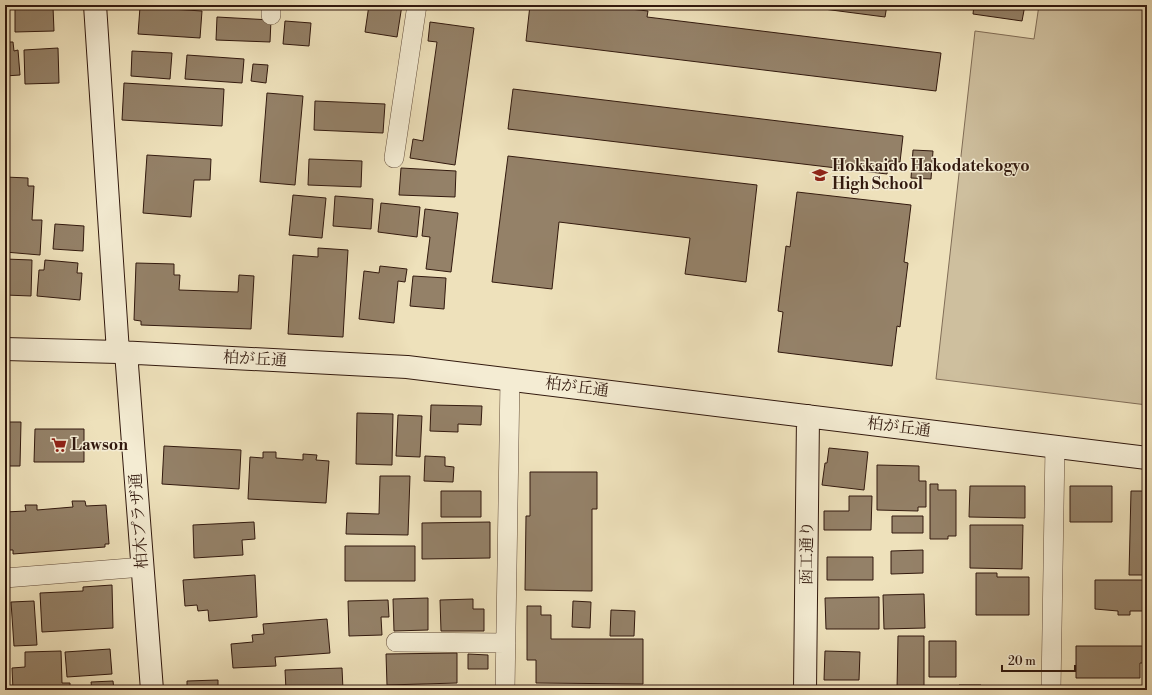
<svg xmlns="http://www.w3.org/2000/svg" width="1152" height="695" font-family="'Libre Bodoni','Noto Serif JP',serif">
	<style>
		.green { fill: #cebf9e; stroke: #806c56 }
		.building { fill: #948168; stroke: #32190e }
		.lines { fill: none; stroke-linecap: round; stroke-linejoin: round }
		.street-casing { stroke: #614b39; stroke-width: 20 }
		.secondary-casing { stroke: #32190e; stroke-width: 24 }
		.street { stroke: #f4ecd3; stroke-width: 19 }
		.secondary { stroke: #f4ecd3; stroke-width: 22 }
		.labels { text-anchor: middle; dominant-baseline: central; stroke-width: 3; stroke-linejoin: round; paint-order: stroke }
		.poi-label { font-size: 16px; font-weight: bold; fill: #32190e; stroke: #f4ecd3; text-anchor: start }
		.street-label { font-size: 16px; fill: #32190e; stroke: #f4ecd3 }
	</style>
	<rect width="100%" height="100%" fill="#eee1bb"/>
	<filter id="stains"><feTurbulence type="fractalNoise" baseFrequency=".005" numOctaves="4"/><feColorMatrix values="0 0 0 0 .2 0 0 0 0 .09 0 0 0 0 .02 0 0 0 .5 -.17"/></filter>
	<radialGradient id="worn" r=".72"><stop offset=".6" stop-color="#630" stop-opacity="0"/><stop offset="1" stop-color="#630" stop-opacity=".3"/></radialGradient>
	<!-- green -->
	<path class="green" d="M1039,5h108v400l-211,-26 39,-348 59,8z"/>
	<!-- building -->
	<path class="building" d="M298,5h32v3z
		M369,5h33l-5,32 -32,-5z
		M530,5h65l53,6 -1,6 294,36 -5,38 -410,-50z
		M793,5h94l-2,12z
		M974,5h51l-3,16 -49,-7z
		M53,7l1,24 -39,1v-24z
		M140,7l62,4 -2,27 -62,-4z
		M217,17l54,3 -1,22 -54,-2z
		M285,21l26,2 -2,23 -26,-2z
		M430,22l44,6 -19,137 -45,-7 3,-19 10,2 14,-99 -9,-1z
		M5,42h8l1,9 4,-1 2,25 -15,1z
		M58,48l1,35 -34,1 -1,-34z
		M132,51l40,2 -2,26 -39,-3z
		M187,55l57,4 -2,24 -57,-4z
		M253,64l15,1 -2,18 -15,-2z
		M124,83l100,6 -2,37 -100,-6z
		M513,89l390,47 -3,26 -11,-1 -2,13 -379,-45z
		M267,93l36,3 -8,89 -35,-3z
		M315,101l70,3 -2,29 -69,-3z
		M913,150l20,1 -2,28 -20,-1z
		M147,155l64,4 -1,21h-16l-3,37 -48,-4z
		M508,156l249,29 -11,97 -61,-8 5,-36 -131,-16 -7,67 -60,-7z
		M309,159l53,2 -1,26 -53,-2z
		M401,168l55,3 -1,26 -56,-2z
		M5,177l23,1v8h6l-2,34h10l-2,35 -35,-3z
		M797,192l114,13 -7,57 4,1 -8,64 -3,-1 -5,40 -114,-14 5,-40 -5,-1 8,-65 4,1z
		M293,195l33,3 -4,40 -33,-3z
		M335,196l38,3 -2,30 -38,-3z
		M381,203l39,4 -3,30 -39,-5z
		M425,209l33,4 -7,59 -25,-3 4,-32 -8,-1z
		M55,224l29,2 -1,25 -30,-2z
		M318,248l30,2 -5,87 -55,-3 5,-79 25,2z
		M5,259l27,1 -1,36 -26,-1z
		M45,260l33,3 -1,10h5l-2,27 -43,-4 2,-26h5z
		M136,263l38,1v11h6l-1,15 59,2 1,-17 15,1 -3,53 -110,-4v-4l-7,-1z
		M380,266l27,3 -2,13 -7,-1 -4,42 -35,-4 5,-48 15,2z
		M413,276l33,2 -2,31 -34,-3z
		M431,405l51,1 -1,19 -23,-1v8l-28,-1z
		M357,413l36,1 -1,51 -36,-1z
		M398,415l24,1 -2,41 -24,-1z
		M5,422h16l-1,44h-15z
		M35,429h49v33h-50z
		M164,446l77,4 -2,39 -77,-5z
		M829,448l39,4 -4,38 -42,-5 3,-22h2z
		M263,452h13v6l27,2v-6l14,1 -1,5 13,1 -3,42 -78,-4 2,-42 13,1z
		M425,456l20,1v9l9,1 -1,15 -29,-1z
		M877,465l42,1v15h7v26h-8v4l-41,-1z
		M530,472h67v37h-5v82l-67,-1 1,-74h4z
		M380,476h30l-2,59 -62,-1 1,-21 32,1z
		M930,484h8v6h18v46h-8v3h-18z
		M970,486h55v32l-56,-1z
		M1070,486h42v36h-42z
		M441,491h40v26h-40z
		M1131,491h16v84h-18z
		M849,496h23l-1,34h-47v-19h25z
		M72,501h13l1,5 20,-1 3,39h-4v3l-92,7v-4h-6l-2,-38 21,-1 -1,-6h12v5l36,-3z
		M892,516h31v17h-31z
		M254,522l1,17 -13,1 1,15 -49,3 -1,-33z
		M490,522v36l-68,1v-36z
		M970,525h53l-1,44 -52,-1z
		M345,546h70v35h-70z
		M923,550v23l-32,1v-23z
		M827,557h46v23h-46z
		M976,573h21v4h32v38h-53z
		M255,575l2,42 -48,4 -1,-11 -10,1 -1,-6 -12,1 -2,-26z
		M1095,580h52v29h-4v2h-13v4h-12v-4l-23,-2z
		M112,585l1,43 -71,4 -2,-39 43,-2v-4z
		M924,594l1,34 -41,1 -1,-34z
		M879,597v32h-53l-1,-31z
		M428,598v32l-34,1 -1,-32z
		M473,599v10h11v22h-43l-1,-31z
		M388,600l1,17h-8l1,18 -33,1 -1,-35z
		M34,601l3,44 -23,1 -3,-44z
		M573,601l18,1 -1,26 -18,-1z
		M527,606h14v9h10v24h92v45l-107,-1v-23h-9z
		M611,610l24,1 -1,25h-24z
		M327,619l3,34 -55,4 1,9 -43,2 -2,-24 22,-2 -1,-7 12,-1 -1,-10z
		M898,636h26v54h-27z
		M929,641h27v36h-27z
		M1076,646h70v17h-6v15h-64z
		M110,649l2,25 -45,3 -2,-25z
		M61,651l1,32h8v7h-57l-1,-22 13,-1v-15z
		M825,651l35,1 -1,28h-35z
		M457,653v30l-70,2 -1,-31z
		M468,654l20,1v14h-20z
		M342,668l1,22h-57l-1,-20z
		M218,680v10h-31v-9z
		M113,681l1,9h-22l-1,-8z
		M959,685h22v5h-22z"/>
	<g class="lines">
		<defs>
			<path id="street" d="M271,15v-10
				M394,158l23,-153
				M5,578l138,-11
				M396,642l110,1
				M505,690l5,-311
				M1051,690l4,-244"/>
			<path id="secondary" d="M95,5l23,347
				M5,349l113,3 289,15 740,91
				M126,352l26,338
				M805,690l3,-274"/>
		</defs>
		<!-- street casing -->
		<use href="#street" class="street-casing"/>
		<!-- secondary casing -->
		<use href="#secondary" class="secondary-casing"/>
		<!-- street -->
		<use href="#street" class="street"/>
		<!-- secondary -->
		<use href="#secondary" class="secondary"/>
	</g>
	<!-- icons -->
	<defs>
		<symbol id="school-bare" viewBox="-9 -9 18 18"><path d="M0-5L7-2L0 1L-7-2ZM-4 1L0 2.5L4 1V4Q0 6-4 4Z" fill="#8f2418" stroke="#f4ecd3" stroke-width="2.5" paint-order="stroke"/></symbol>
		<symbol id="supermarket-bare" viewBox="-9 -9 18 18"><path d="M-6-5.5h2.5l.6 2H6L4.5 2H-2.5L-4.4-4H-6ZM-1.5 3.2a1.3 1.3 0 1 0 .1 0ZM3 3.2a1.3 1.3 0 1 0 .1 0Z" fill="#8f2418" stroke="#f4ecd3" stroke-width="2.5" paint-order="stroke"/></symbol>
	</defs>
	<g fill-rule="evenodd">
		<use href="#school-bare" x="809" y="164" width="22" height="22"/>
		<use href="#supermarket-bare" x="48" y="434" width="22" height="22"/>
	</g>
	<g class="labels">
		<!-- poi labels -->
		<g class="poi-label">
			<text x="832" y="166">Hokkaido Hakodatekogyo<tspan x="832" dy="18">High School</tspan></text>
			<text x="71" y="445">Lawson</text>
		</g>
		<!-- street labels -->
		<g class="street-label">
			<text transform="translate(255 359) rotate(3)">柏が丘通</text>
			<text transform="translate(577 387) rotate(7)">柏が丘通</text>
			<text transform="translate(899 427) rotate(7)">柏が丘通</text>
			<text transform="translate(139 521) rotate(-94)">柏木プラザ通</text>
			<text transform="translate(807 553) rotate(-89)">函工通り</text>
		</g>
	</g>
	<!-- margin -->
	<rect width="1152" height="695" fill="none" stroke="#eee1bb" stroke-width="20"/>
	<rect x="6" y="6" width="1140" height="683" fill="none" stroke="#32190e" stroke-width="2"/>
	<rect x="10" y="10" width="1132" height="675" fill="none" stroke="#32190e"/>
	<!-- scale -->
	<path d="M1002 665v6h73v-6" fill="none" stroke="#32190e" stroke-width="2"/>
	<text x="1008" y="665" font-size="12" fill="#32190e" stroke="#f4ecd3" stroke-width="3" paint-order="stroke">20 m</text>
	<rect width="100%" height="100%" filter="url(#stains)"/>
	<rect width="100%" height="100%" fill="url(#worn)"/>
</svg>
